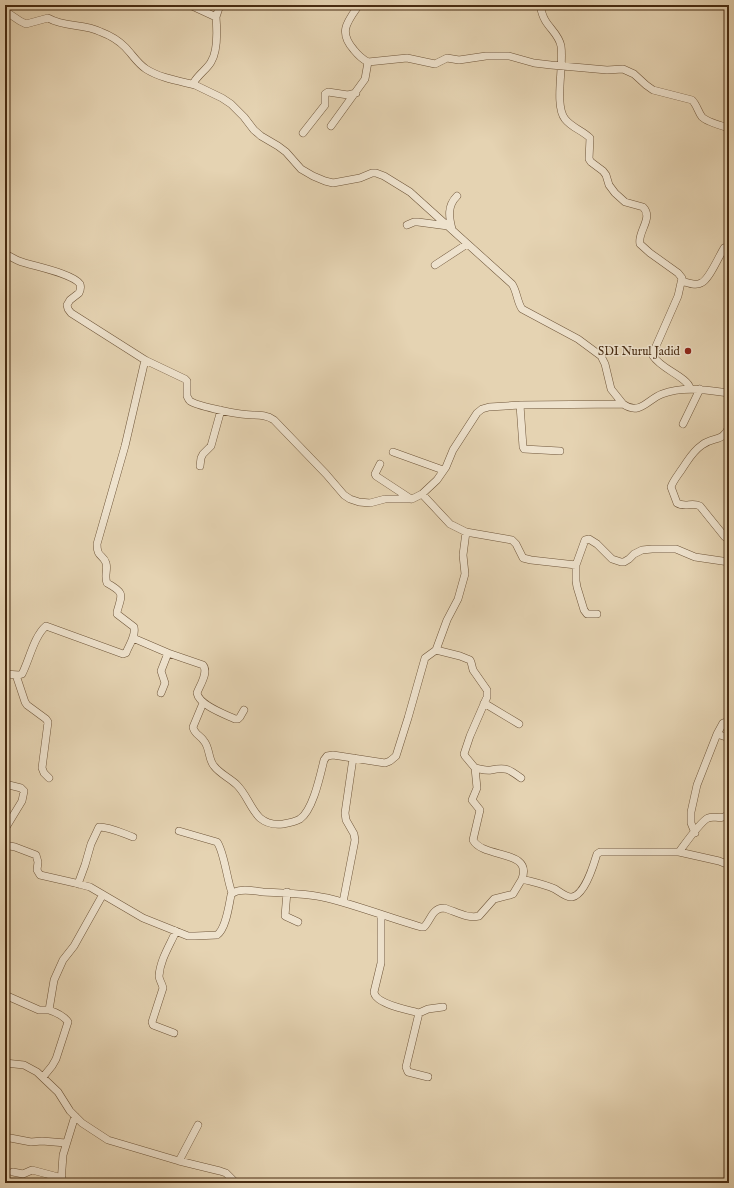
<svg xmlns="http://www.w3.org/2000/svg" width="734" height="1188" font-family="'IM FELL English',serif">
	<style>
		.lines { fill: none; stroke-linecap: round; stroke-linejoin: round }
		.minor-casing { stroke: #6e5539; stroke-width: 8 }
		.minor { stroke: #eee2cd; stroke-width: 7 }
		.poi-dot { fill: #8f2418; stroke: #eee2cd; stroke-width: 1.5 }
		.labels { text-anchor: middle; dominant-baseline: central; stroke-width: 3; stroke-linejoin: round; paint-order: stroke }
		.poi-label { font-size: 12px; fill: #472b11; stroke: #eee2cd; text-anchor: end }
	</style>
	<rect width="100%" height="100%" fill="#e5d3b2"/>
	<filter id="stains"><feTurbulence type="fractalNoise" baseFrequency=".005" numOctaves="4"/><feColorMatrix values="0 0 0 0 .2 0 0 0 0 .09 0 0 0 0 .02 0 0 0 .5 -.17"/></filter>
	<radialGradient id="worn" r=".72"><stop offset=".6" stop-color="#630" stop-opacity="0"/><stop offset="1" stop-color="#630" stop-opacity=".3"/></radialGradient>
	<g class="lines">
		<defs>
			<path id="minor" d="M190,5l26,12c1,12 2,34 -5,45 -4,7 -12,12 -17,20l1,3 27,13 9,6 13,13 10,13 7,6 17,10 8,6 15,17 12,7 12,5 8,2 27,-5 12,-5h4l8,3 26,16 102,92c5,7 5,18 10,25l56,30 23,17 4,8 6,25 12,15
				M359,5c-12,17 -21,27 -5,45 4,5 8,9 14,12l39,-4 28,6 12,-6 12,2 27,-4h23l25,7 17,2 56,5 16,-1 11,5 12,11 7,5 39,10c5,5 6,12 10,17 5,5 20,9 27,11
				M540,5c1,5 2,10 5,15 5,9 14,15 16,26 3,20 -7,59 4,73 7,9 17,11 25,19l-1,21 2,3 12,9 3,4 3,10 6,8 10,9 18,5c11,11 -6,25 -3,37l10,9 28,20 4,5 -4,18 -25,57v3c8,13 34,21 37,32
				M5,11l15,10 6,3 22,-6c18,10 35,5 53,14 8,3 17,8 24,15 7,7 12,16 21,22 14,9 33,12 49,16
				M216,17l4,-12
				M331,126l34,-47 3,-17
				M303,133l22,-28v-11l3,-2 20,3 8,-2
				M407,225l7,-3h4l30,4
				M452,229c-3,-12 -5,-23 5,-33
				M5,254c5,2 9,5 14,7 13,5 53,12 61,23 1,3 0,7 -1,9l-9,7 -3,5 1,4 3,4 74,47 40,19 2,2v15c1,2 1,3 3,5 7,5 42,12 51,13 12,2 23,-1 33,6l52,54 18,21 6,4 9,3 11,1 15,-4h27l10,-5 15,-14 9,-13 7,-17 24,-37 5,-4 7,-2 31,-2 103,-1c17,12 25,-5 39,-10 22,-8 44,-4 67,-1
				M435,265l32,-21
				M682,281c6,2 14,5 19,2 8,-3 18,-27 23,-35
				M520,405l3,42 1,2 36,2
				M683,424l17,-35
				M729,427c-7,16 -15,9 -27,18 -10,7 -13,14 -20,24 -4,6 -9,12 -11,18l6,16c8,5 15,-1 23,3l25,31 4,1
				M393,452l50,18
				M380,464l-5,10 1,2 35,23
				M200,466l1,-8 2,-4 8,-8 10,-36
				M422,494l28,30 16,8 46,8 4,4 7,14 8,2 45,5 9,-25 4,-1 8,5 15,15 9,3h3l5,-3 5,-5 8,-4 10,-1h24l19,8 34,5
				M466,532l-3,23 2,19 -7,25 -11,21 -11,30 24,6 10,4 1,2 2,8 14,20v7l-17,39 -6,18 1,2 10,12 2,20 -5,12 8,10 -7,30c10,19 60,9 49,39
				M576,565v16l1,6 7,23 3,4h10
				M133,638l35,15 35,12c6,7 -3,20 -6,28 2,12 27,21 38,26h3l2,-2 4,-7
				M5,674l14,1 3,-1c7,-13 12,-38 24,-48l77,28 3,-1c3,-8 10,-17 8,-26l-17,-13v-2c5,-18 8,-19 -10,-29 -3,-7 1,-13 -1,-20 -3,-9 -9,-5 -9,-19l28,-98 20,-86
				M16,675l9,27 2,3 19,14 2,3 -6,46 2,5 5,5
				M161,693l4,-10 -4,-12 7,-18
				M203,703l-10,24c1,7 7,8 11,14 6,7 4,18 10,25 6,8 16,12 23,19 10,10 13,23 23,33 6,5 15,7 23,6 6,-1 12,-2 17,-5 13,-9 20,-43 24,-59l3,-4 6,-1 52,8 5,-2 6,-5 12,-38 17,-60 11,-8
				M484,703l35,21
				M717,734l12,4
				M475,768c5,1 11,3 16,2 15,-3 18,-1 30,8
				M5,784l16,4 3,3 -2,10 -17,28
				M179,831l38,11c7,9 10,38 15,51
				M695,833l-4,-10v-11l6,-27 20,-51 6,-11 6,-2
				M5,845l10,2 21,8 2,7 -1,8 3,5 35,8 15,4 53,31 45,18h7l22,-1c9,-6 12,-30 14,-40 6,-8 23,-4 32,-3 22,1 43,1 64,6 32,8 63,20 94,29h3c7,-7 8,-19 20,-19 11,3 23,11 35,8l15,-17 16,-4 3,-1 9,-15c11,3 22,5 33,10 5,3 12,9 17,8 12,-2 21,-30 24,-40l1,-3 3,-2h79l40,9 10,4
				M679,852c6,-8 21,-30 29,-34 7,-3 13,3 21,-4
				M78,884l7,-19 6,-21 8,-17c11,0 23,6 34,10
				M287,892l-2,24 13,6
				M343,902l12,-62 -1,-6 -8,-14 -1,-7 8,-55
				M381,915v48l-7,29c1,12 35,18 45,21l9,-4 15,-2
				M5,995l34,15h10
				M419,1013l-13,54 2,5 20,5
				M174,1033l-21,-8 -1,-3 11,-34c-1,-5 -4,-8 -4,-12 1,-16 11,-31 17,-45
				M5,1063l19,2 13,7 21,20 12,19 12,12 26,17 71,21 41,10 6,2 10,10
				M43,1077l9,-11 4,-7 12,-37c-4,-6 -13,-10 -19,-12l5,-30 9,-20 11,-14 28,-50
				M5,1137l26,5 11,-1 24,2
				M179,1161l19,-36
				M13,1172l10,2 9,-4 30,8
				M61,1183l2,-28 12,-39"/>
		</defs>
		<!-- minor casing -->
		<use href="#minor" class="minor-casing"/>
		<!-- minor -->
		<use href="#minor" class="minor"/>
	</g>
	<!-- markers -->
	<circle class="poi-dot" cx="688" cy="351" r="4"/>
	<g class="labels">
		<!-- poi labels -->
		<g class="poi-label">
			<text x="680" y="351">SDI Nurul Jadid</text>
		</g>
	</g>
	<!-- margin -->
	<rect width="734" height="1188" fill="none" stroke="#e5d3b2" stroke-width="20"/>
	<rect x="6" y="6" width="722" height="1176" fill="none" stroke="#472b11" stroke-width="2"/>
	<rect x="10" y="10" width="714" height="1168" fill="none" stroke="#472b11"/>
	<rect width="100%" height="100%" filter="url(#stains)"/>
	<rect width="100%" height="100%" fill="url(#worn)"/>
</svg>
